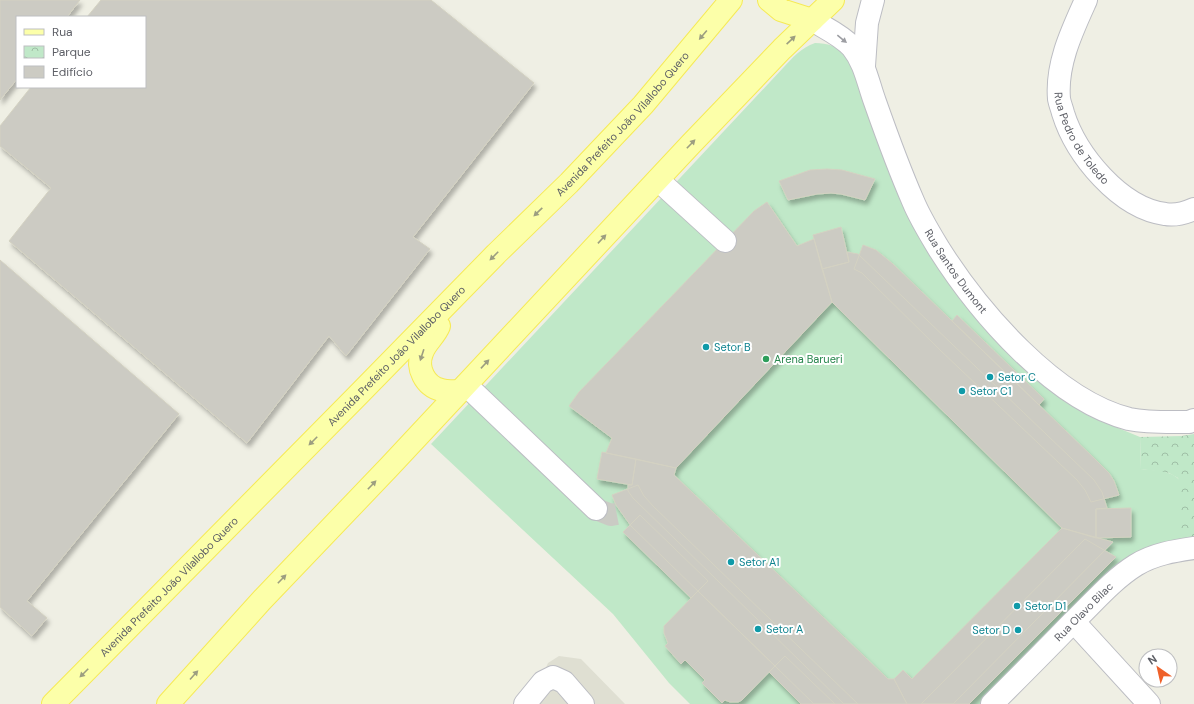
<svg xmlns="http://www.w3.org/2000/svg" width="1194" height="704" font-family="'DM Sans',sans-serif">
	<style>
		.education { fill: #dfdfd2 }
		.park { fill: url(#park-crowns) }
		.garden { fill: #c0e8c8 }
		.building { fill: #cccbc3; stroke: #d4d2c2; filter: url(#shadow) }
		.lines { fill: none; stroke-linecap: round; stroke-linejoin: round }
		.minor-tunnel { stroke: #cacbc4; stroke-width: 22; stroke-dasharray: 22 11; stroke-linecap: butt }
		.minor-casing { stroke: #bcbdc3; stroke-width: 24 }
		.major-casing { stroke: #f6ea56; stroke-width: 24 }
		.minor { stroke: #fff; stroke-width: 22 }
		.major { stroke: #fcffa9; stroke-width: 22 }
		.oneway { fill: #9c9e80 }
		.oneway2 { fill: #9d9ea3 }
		.culture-dot { fill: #0f9aa8; stroke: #fff; stroke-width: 1.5 }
		.leisure-dot { fill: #2e9e5b; stroke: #fff; stroke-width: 1.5 }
		.labels { text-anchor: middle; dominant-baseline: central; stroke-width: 4; stroke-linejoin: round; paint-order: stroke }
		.street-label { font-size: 11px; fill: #5c5e65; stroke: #fff }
		.culture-label { font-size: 11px; fill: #0d838f; stroke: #fff; text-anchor: start }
		.leisure-label { font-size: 11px; fill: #27864d; stroke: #fff; text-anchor: start }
	</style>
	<defs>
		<pattern id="park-crowns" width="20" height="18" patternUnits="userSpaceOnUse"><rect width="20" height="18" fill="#c0e8c8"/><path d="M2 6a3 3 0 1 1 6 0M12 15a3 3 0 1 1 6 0" fill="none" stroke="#9fbfa6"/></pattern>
		<filter id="shadow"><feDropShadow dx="2.5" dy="4.5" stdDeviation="2" flood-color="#0004"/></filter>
	</defs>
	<rect width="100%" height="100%" fill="#efefe4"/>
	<!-- education -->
	<path class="education" d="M559,656l22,3 44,45h-107l26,-32 4,-9z"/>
	<!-- park -->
	<path class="park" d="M1194,434v103l-13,2v-49l-3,-12 -9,-5 -28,-4 -1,-32 42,-1z"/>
	<!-- garden -->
	<path class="garden" d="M815,43c13,0 21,4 33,10l55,138 156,204 20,15 10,6 51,21 1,32c13,2 31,0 40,13v57l-86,49 -114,116h-291l-21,-21 -56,-69 -182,-170 352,-376c10,-11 18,-20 32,-25z"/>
	<!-- building -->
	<path class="building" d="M0,0h80l-13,17h-50v62l-17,21z
		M101,0h330l103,83 -121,154 17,12 -84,107 -17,-20 -82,107 -238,-202 42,-53 -51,-42v-20l31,-39h114v-70h-58z
		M827,169l15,1 33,9 -10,21 -24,-6 -10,-1 -14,1 -29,6 -9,-19 31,-11z
		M767,202l30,44 17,-7 18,63 -156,166 -70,-15 6,-15 -43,-32 10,-14 175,-181z
		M841,227l8,35 -27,7 -9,-34z
		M863,245l13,5 17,14 202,195 14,14 5,8 5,14 -28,7 -6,-12 -8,-10 -137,-130 -78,-77 -8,-4z
		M847,252l11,2 236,226 8,12 5,16 -11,1v29l-34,-10 -230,-226 -10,-33 27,-7z
		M0,260l179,154 -152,187 20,17 -15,18 -32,-29z
		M957,315l87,84 -5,6 -87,-84z
		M602,452l34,7 -4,26 -35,-6z
		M636,459l40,9 -2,7 214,204h6l13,25h-63l-211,-206 -5,-7v-6h4z
		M638,485l6,11 10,11 204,197h-44l-183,-178 -15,-21 -4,-10z
		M1131,508v29l-35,1v-29z
		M640,515l68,66 -17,17 -68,-66z
		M1062,528l51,14 -160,162h-46l-13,-25 9,-9 9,9z
		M1085,539l31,18 -147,147h-48z
		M698,591l77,75 -33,34 -4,2h-8l-5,-2 -3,3 -20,-20 3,-3 -20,-20 -4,4 -16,-18 3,-3 -4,-10v-7z
		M785,656l50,48h-34l-32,-32z"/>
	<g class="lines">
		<!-- minor-tunnel -->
		<path class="minor-tunnel" d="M596,509l15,6 10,-2"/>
		<defs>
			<g id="minor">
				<path id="s1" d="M1086,0c-14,31 -30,64 -27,99 1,5 3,10 4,14 13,42 57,95 102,101 10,2 20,-1 29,-5"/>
				<path id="s2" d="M812,20c13,8 29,15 40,27 13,16 16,36 23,55 12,34 24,67 38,99 7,17 17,33 26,48 40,63 115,151 190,170 20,4 40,3 60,3l5,-2"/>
				<path d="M864,66l3,-43 6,-23"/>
				<path d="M658,180l67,61"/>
				<path d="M466,385l130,124"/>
				<path d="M1074,622l75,82"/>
				<path d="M525,704l18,-22 10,-5 11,5 19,22"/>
				<path id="s3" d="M992,704c27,-27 54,-54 81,-82 20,-19 39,-42 63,-57 18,-11 38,-14 58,-17"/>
			</g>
			<g id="major">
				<path d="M769,0l12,10 31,10"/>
				<path d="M439,326c-4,10 -14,17 -17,27 -6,15 3,33 19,37 6,2 12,1 19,1"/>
				<path id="s4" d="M53,704l307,-311 136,-139 73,-71 74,-78 88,-105"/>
				<path d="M168,704l93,-103 129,-135 300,-321 92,-96 51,-49"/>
			</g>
		</defs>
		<!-- minor casing -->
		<use href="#minor" class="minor-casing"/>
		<!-- major casing -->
		<use href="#major" class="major-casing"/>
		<!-- minor -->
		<use href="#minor" class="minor"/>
		<!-- major -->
		<use href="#major" class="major"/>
	</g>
	<!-- one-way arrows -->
	<defs><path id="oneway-solid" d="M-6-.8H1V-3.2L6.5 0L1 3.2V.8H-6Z"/></defs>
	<g class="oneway">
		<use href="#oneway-solid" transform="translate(703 35) rotate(130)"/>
		<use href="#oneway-solid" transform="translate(791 40) rotate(-43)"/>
		<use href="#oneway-solid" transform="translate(691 144) rotate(-46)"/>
		<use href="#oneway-solid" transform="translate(538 212) rotate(136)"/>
		<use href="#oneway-solid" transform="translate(602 239) rotate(-47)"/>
		<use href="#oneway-solid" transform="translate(494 256) rotate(135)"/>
		<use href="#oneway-solid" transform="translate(422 355) rotate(108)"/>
		<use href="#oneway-solid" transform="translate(485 364) rotate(-47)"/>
		<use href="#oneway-solid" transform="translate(313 441) rotate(135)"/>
		<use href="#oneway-solid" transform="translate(372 485) rotate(-46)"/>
		<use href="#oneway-solid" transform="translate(282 579) rotate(-46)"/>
		<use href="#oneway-solid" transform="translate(84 673) rotate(135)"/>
		<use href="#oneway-solid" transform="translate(194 675) rotate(-48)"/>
	</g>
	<use class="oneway2" href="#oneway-solid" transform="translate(842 39) rotate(39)"/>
	<!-- markers -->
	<g class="culture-dot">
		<circle cx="706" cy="347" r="4"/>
		<circle cx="990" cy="377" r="4"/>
		<circle cx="962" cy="391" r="4"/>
		<circle cx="731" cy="562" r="4"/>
		<circle cx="1017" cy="606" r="4"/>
		<circle cx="758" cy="629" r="4"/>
		<circle cx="1018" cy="630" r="4"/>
	</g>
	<circle class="leisure-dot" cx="766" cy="359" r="4"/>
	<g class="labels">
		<!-- street labels -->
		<g class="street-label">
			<text stroke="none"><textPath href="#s4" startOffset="813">Avenida Prefeito João Vilallobo Quero</textPath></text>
			<text stroke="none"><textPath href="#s1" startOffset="149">Rua Pedro de Toledo</textPath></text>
			<text stroke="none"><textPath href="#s2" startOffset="297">Rua Santos Dumont</textPath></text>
			<text stroke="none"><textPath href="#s4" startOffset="489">Avenida Prefeito João Vilallobo Quero</textPath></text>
			<text stroke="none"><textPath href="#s4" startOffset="165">Avenida Prefeito João Vilallobo Quero</textPath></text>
			<text stroke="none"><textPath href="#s3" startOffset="130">Rua Olavo Bilac</textPath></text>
		</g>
		<!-- culture labels -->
		<g class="culture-label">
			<text x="714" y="347">Setor B</text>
			<text x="998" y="377">Setor C</text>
			<text x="970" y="391">Setor C1</text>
			<text x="739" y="562">Setor A1</text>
			<text x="1025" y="606">Setor D1</text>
			<text x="766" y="629">Setor A</text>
			<text x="1010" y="630" text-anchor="end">Setor D</text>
		</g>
		<!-- leisure labels -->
		<g class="leisure-label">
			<text x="774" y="359">Arena Barueri</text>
		</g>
	</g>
	<!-- legend -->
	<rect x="16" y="16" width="130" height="72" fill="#ffffff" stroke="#bebfc1"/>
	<rect x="24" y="29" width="20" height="6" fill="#fcffa9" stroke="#bebfc1"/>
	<text x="52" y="36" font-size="12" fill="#5c5e65">Rua</text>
	<rect x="24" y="46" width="20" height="12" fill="url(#park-crowns)" stroke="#bebfc1"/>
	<text x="52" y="56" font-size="12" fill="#5c5e65">Parque</text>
	<rect x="24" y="66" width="20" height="12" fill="#cccbc3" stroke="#bebfc1"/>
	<text x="52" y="76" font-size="12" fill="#5c5e65">Edifício</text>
	<!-- north arrow -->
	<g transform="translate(1158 668) rotate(326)"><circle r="19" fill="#ffffff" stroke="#bebfc1"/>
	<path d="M0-3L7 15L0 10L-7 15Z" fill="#ef612a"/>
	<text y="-6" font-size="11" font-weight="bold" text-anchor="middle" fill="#5c5e65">N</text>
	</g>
</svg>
